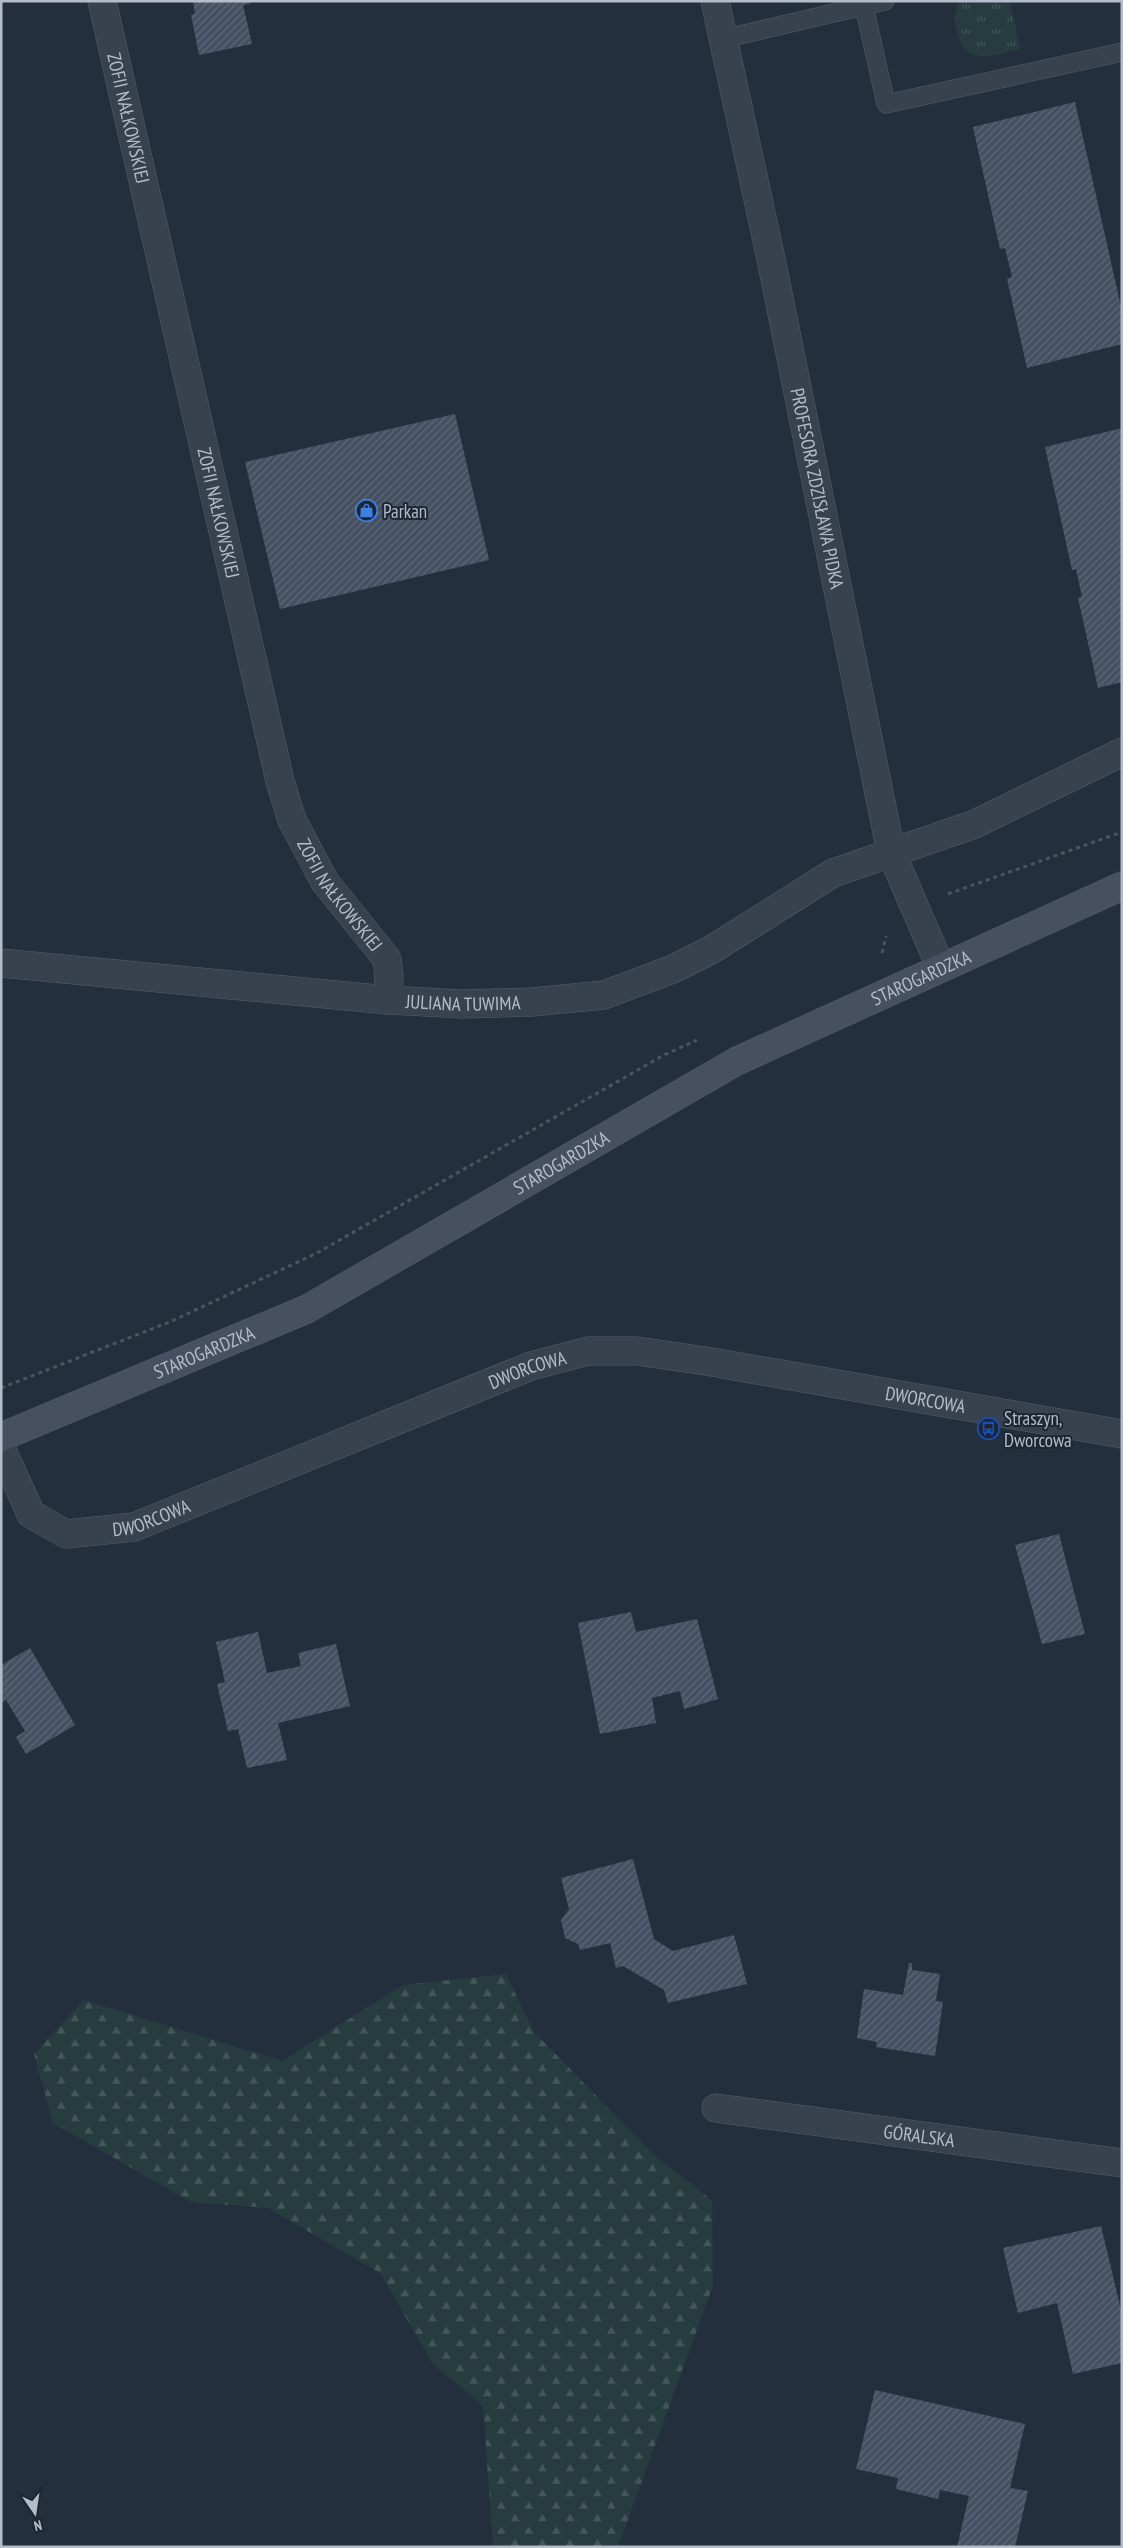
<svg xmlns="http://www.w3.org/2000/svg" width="1123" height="2548" font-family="'PT Sans Narrow',sans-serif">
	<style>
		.grass { fill: url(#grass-tufts) }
		.forest { fill: url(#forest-firs) }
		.building { fill: url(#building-hatch) }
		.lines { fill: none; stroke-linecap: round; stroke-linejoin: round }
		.lane-casing { stroke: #565f6c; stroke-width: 19 }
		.street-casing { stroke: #565f6c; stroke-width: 29 }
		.secondary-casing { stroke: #565f6c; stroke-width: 29 }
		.path { stroke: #44595c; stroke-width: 3; stroke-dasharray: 4 4; stroke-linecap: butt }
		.lane { stroke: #38414e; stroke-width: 18 }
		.street { stroke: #38414e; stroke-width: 28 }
		.secondary { stroke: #465061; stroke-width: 28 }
		.labels { text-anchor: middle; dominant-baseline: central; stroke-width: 4; stroke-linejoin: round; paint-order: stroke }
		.street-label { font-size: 19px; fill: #b4bcc9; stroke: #1d2633 }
		.poi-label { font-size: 19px; fill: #b4bcc9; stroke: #1d2633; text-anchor: start }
	</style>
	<defs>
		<pattern id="grass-tufts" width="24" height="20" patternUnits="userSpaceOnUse" patternTransform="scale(1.25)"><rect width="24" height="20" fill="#263c3f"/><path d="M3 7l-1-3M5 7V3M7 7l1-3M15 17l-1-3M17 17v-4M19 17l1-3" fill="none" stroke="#435659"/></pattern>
		<pattern id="forest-firs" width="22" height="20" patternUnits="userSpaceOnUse" patternTransform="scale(1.25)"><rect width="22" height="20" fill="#263c3f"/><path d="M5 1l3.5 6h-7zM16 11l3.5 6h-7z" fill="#435659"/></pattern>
		<pattern id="building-hatch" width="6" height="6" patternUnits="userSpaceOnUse" patternTransform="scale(1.25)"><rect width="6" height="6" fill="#455162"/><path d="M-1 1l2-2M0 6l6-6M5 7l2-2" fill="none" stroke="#5d6877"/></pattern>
	</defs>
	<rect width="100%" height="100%" fill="#242f3e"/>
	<!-- grass -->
	<path class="grass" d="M961,1h49l10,48c-27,6 -55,19 -63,-18 -3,-12 -4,-20 4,-30z"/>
	<!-- forest -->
	<path class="forest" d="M506,1974l28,58 122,125 56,43 1,86 -95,261h-125l-10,-141 -50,-42 -53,-91 -112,-65 -77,-6 -138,-79 -19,-69 50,-54 198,61 121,-76z"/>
	<!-- building -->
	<path class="building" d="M193,1h57v3l-7,1 9,39 -53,11 -8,-40 4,-1z
		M1075,102l47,209v33l-95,24 -20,-89 5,-2 -7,-29 -5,1 -27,-122z
		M455,414l34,146 -209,49 -35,-147z
		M1122,428v254l-24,6 -20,-90 4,-1 -6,-28 -4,1 -27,-123z
		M1059,1534l26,100 -43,10 -27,-99z
		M631,1612l5,20 61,-13 21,80 -34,10 -4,-18 -28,7 4,25 -56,11 -22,-111z
		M258,1632l9,41 34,-7 -3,-13 38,-9 14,62 -72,17 9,37 -40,8 -9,-39 -10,2 -11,-47 8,-2 -9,-40z
		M30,1648l45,77 -49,29 -10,-17 9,-6 -19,-31 -5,3v-38z
		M633,1859l21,80 19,12 61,-16 13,49 -79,19 -4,-13 -41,-24 -7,2 -6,-25 -30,7 -2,-6 -13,-6 -4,-18 8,-11 -8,-31z
		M909,1963h3v7l28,4 -4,27 7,1 -8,54 -59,-9 1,-5 -20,-4 7,-49 39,6z
		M1101,2226l21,88v49l-49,11 -16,-71 -39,10 -15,-65z
		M875,2390l150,34 -15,64 18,3 -13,56h-58l12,-51 -29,-6 -2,9 -42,-10 2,-11 -42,-9z"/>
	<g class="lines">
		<defs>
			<path id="lane" d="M864,6l22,98 236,-52
				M723,39l162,-38"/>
			<g id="street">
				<path id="s1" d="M102,1l178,780 12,39 33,62 62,77 2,16 -1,25"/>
				<path id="s2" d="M715,1l56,258 120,593 50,116"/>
				<path id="s3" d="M1,963l387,37 74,4 70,-2 72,-7 69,-26 38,-19 122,-77 142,-49 147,-72"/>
				<path id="s4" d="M1,1448l30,66 35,20 68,-7 397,-161 57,-15h49l69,10 416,73"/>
				<path id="s5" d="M716,2108l406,55"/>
			</g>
			<g id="secondary">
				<path id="s6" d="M1,1437l306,-128 430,-248 385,-175"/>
			</g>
		</defs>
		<!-- lane casing -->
		<use href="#lane" class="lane-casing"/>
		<!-- street casing -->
		<use href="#street" class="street-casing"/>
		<!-- secondary casing -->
		<use href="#secondary" class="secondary-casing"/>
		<!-- path -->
		<path class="path" d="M948,894l174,-62
			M882,953l4,-17
			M1,1388l171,-67 145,-68 347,-198 33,-15"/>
		<!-- lane -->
		<use href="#lane" class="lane"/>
		<!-- street -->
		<use href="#street" class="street"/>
		<!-- secondary -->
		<use href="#secondary" class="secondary"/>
	</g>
	<!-- icons -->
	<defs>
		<symbol id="shop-ring" viewBox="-11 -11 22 22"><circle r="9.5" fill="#1d2633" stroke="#3f7fe0" stroke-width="1.5"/><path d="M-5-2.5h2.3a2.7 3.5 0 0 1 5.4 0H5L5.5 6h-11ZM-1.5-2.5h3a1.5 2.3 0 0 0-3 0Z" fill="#3f7fe0"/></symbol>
		<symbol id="bus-ring" viewBox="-11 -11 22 22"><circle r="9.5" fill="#1d2633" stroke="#1a4fb4" stroke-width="1.5"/><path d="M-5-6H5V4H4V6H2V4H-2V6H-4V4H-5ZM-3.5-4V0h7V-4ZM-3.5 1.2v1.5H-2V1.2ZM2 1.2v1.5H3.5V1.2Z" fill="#1a4fb4"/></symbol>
	</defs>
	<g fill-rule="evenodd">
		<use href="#shop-ring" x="354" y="498" width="25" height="25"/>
		<use href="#bus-ring" x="976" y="1416" width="25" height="25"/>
	</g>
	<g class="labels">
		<!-- street labels -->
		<g class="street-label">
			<text stroke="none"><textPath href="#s1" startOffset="120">ZOFII NAŁKOWSKIEJ</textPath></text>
			<text stroke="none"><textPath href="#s2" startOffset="498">PROFESORA ZDZISŁAWA PIDKA</textPath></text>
			<text stroke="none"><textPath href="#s1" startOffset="525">ZOFII NAŁKOWSKIEJ</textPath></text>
			<text stroke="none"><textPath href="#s1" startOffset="930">ZOFII NAŁKOWSKIEJ</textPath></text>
			<text stroke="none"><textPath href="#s6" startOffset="1030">STAROGARDZKA</textPath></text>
			<text stroke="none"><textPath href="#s3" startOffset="464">JULIANA TUWIMA</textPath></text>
			<text stroke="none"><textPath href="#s6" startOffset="625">STAROGARDZKA</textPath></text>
			<text stroke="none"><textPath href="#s6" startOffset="220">STAROGARDZKA</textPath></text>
			<text stroke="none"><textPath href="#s4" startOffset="605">DWORCOWA</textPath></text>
			<text stroke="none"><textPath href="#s4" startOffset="1010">DWORCOWA</textPath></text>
			<text stroke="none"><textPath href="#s4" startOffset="200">DWORCOWA</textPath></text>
			<text stroke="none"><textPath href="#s5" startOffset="205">GÓRALSKA</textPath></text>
		</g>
		<!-- poi labels -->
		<g class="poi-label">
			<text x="383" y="511">Parkan</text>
			<text x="1004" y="1418">Straszyn,<tspan x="1004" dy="22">Dworcowa</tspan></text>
		</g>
	</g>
	<!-- border -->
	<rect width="1123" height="2548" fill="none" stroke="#b4bcc9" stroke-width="5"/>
	<!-- north arrow -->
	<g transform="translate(35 2513) rotate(167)" stroke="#1d2633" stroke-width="4" paint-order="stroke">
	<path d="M0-4L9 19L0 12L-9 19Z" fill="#b4bcc9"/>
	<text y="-8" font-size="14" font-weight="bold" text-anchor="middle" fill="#b4bcc9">N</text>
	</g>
</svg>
